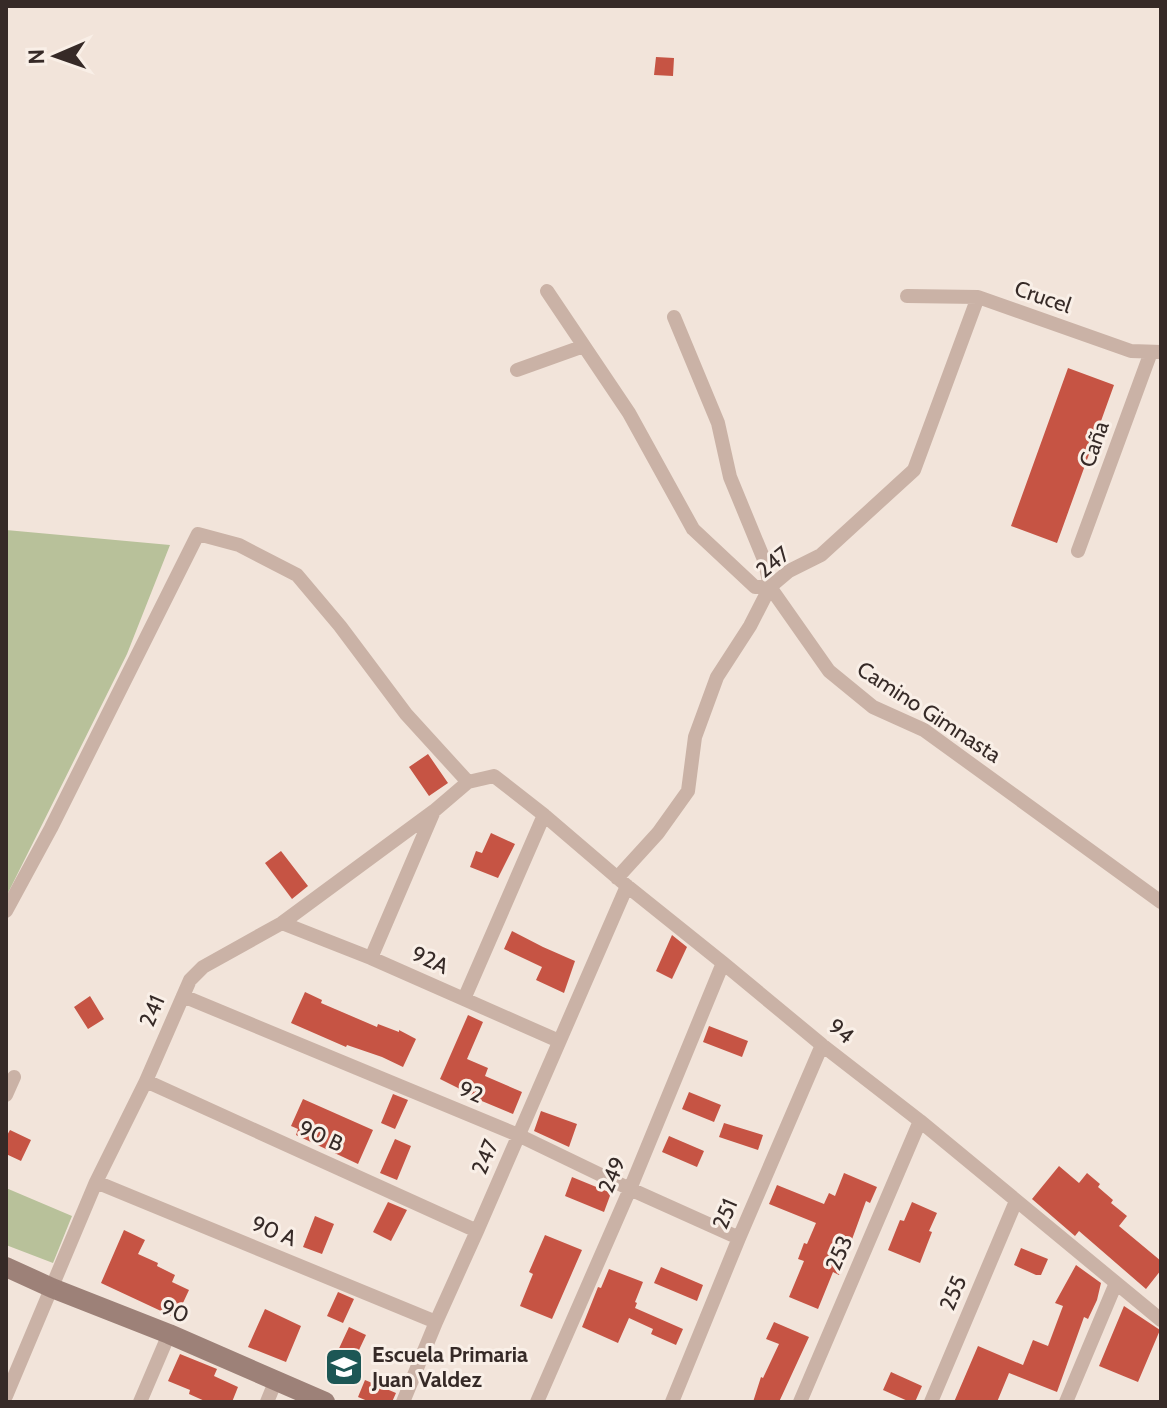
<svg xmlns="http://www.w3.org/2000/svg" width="1167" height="1408" font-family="Cabin,sans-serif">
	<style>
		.green { fill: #b8c19a }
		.building { fill: #c65444 }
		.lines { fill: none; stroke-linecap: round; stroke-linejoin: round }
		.street { stroke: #cab2a6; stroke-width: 14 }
		.secondary { stroke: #9d8178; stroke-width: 20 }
		.labels { text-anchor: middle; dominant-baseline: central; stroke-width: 6; stroke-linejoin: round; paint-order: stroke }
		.street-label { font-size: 22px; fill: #362a27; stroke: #f9efe7 }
		.poi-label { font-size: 22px; font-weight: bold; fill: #362a27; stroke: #f9efe7; text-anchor: start }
	</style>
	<rect width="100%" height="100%" fill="#f2e4da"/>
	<!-- green -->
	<path class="green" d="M6,530l164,15 -43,109 -121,243z
		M6,1188l66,28 -19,47 -47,-18z"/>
	<!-- building -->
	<path class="building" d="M656,57l18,1 -1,18 -19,-1z
		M1068,368l46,17 -57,158 -46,-17z
		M428,754l20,29 -19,13 -20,-29z
		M491,833l24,11 -17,34 -28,-11 6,-16 6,2z
		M281,851l27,35 -16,13 -27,-36z
		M512,931l31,16 32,14 -11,32 -28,-13 6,-13 -38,-18z
		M672,935l15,12 -15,32 -16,-8z
		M305,992l17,8 -1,3 56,24 1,-3 21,8v-2l17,9 -13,28 -21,-10 -35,-12 -1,2 -55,-24z
		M90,996l14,23 -16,10 -14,-22z
		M468,1015l15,7 -16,37 21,9 -3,8 37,16 -9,22 -36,-15 1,-1 -38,-19z
		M709,1026l39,15 -6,16 -39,-15z
		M689,1092l32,13 -7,17 -32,-13z
		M393,1094l15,6 -13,29 -14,-6z
		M303,1099l70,31 -15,34 -62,-29 2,-6 -7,-3z
		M541,1111l36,13 -8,23 -35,-16z
		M724,1123l39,12 -5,15 -39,-13z
		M10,1130l21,10 -10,21 -15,-7v-17z
		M669,1136l35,15 -7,16 -35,-15z
		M395,1139l16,7 -14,34 -17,-7z
		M1059,1166l20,17 8,-10 13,11 -2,3 15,13 -2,3 16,13 -8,10 42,35v9l-15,19 -67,-58 -4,5 -43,-37z
		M844,1173l33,14 -7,16 -4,-2 -27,74 -6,-3 -15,37 -29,-12 15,-36 -6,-2 6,-16 3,1 9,-21 -47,-19 8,-19 47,19 5,-11 6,3z
		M572,1177l39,16 -7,19 -39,-16z
		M388,1202l19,8 -16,31 -18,-9z
		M912,1202l25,11 -8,18 3,1 -12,31 -32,-13 12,-30 4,1z
		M315,1216l19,8 -12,30 -19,-7z
		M124,1230l21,10 -7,14 20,9 -1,3 18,9 -3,7 17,8 -13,28 -75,-35z
		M545,1235l37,15 -30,69 -32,-13 13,-32 -4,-2z
		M1021,1248l27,11 -7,16h-5l-22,-10z
		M1076,1265l25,18 -4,17 -9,19 -4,-2 -27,75 -48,-19 -12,29h-43l24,-56 45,19 10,-25 15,6 15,-40 -8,-3z
		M661,1267l42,18 -6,16 -43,-18z
		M609,1269l34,13 -8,20 2,1 -2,5 48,21 -7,16 -25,-11 2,-5 -24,-11 -11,25 -36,-16 16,-40 3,1z
		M338,1292l16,7 -11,24 -16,-7z
		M1124,1306l36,24 -22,52 -39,-16z
		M265,1309l36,17 -15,36 -38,-15z
		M774,1322l35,15 -30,65h-26l8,-25 2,1 16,-34 -13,-5z
		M349,1327l17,8 -21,45 -17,-8z
		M180,1354l37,15 -3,7 24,11 -6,15h-25l-18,-8 1,-4 -22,-9z
		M891,1372l31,14 -7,16h-5l-27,-12z
		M365,1380l31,13 -4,9h-22l-12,-5z"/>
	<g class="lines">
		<!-- street -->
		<path class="street" d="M547,291l82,122 64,116 62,58h15l59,84 44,36 51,23 237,172
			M907,296l71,1 153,54 30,1
			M674,317l44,106 12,54 35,85 5,25
			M517,370l67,-24
			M1078,551l73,-199
			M617,878l41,-45 30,-42 7,-54 22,-60 33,-51 20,-39 19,-16 32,-16 93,-85 64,-173
			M6,911l45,-83 147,-294 41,11 58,30 43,51 66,88 62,68
			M282,923l89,35 188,83
			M371,958l63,-147
			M183,996l335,139 112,54 109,49
			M464,999l80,-184
			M146,1081l331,150
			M6,1095l8,-18
			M96,1182l340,140
			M6,1396l90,-214 50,-101 44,-101 13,-13 79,-44 152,-112 34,-29 26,-6 50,39 83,71 96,77 99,82 98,76 241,199
			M140,1402l29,-68
			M267,1402l9,-22
			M403,1402l33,-80 41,-91 150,-345
			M537,1402l93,-213 93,-226
			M672,1402l67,-164 83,-193
			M800,1402l120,-281
			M931,1402l85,-201
			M1066,1402l50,-119"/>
		<!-- secondary -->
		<path class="secondary" d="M6,1267l46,21 117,46 156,68"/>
	</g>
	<!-- icons -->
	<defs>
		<symbol id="school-square" viewBox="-11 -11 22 22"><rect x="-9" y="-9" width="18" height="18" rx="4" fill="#1d5755" stroke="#f9efe7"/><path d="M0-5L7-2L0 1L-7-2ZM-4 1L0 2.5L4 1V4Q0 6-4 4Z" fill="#fff"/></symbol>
	</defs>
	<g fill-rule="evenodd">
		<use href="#school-square" x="322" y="1345" width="44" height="44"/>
	</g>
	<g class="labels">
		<!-- street labels -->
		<g class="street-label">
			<text transform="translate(1043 297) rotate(19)">Crucel</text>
			<text transform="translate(1094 444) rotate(-70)">Caña</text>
			<text transform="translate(773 562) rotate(-39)">247</text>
			<text transform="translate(929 712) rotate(33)">Camino Gimnasta</text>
			<text transform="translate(430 960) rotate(24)">92A</text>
			<text transform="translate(152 1011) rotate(-67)">241</text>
			<text transform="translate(841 1031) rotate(39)">94</text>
			<text transform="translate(471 1092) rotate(23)">92</text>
			<text transform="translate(321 1136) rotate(24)">90 B</text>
			<text transform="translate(485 1157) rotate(-67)">247</text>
			<text transform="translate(612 1175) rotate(-67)">249</text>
			<text transform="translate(725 1214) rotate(-67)">251</text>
			<text transform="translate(274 1231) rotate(22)">90 A</text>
			<text transform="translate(839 1253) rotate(-67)">253</text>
			<text transform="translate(953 1293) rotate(-67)">255</text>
			<text transform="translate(175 1311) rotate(22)">90</text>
		</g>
		<!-- poi labels -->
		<g class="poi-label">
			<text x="372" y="1354">Escuela Primaria<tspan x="372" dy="25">Juan Valdez</tspan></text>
		</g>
	</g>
	<!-- border -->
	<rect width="1167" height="1408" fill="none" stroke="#362a27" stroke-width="16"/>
	<!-- north arrow -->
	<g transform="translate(56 56) rotate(268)" stroke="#f9efe7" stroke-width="6" paint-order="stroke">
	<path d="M0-6L14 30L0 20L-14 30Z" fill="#362a27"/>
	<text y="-12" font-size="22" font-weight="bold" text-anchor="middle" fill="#362a27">N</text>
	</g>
</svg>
